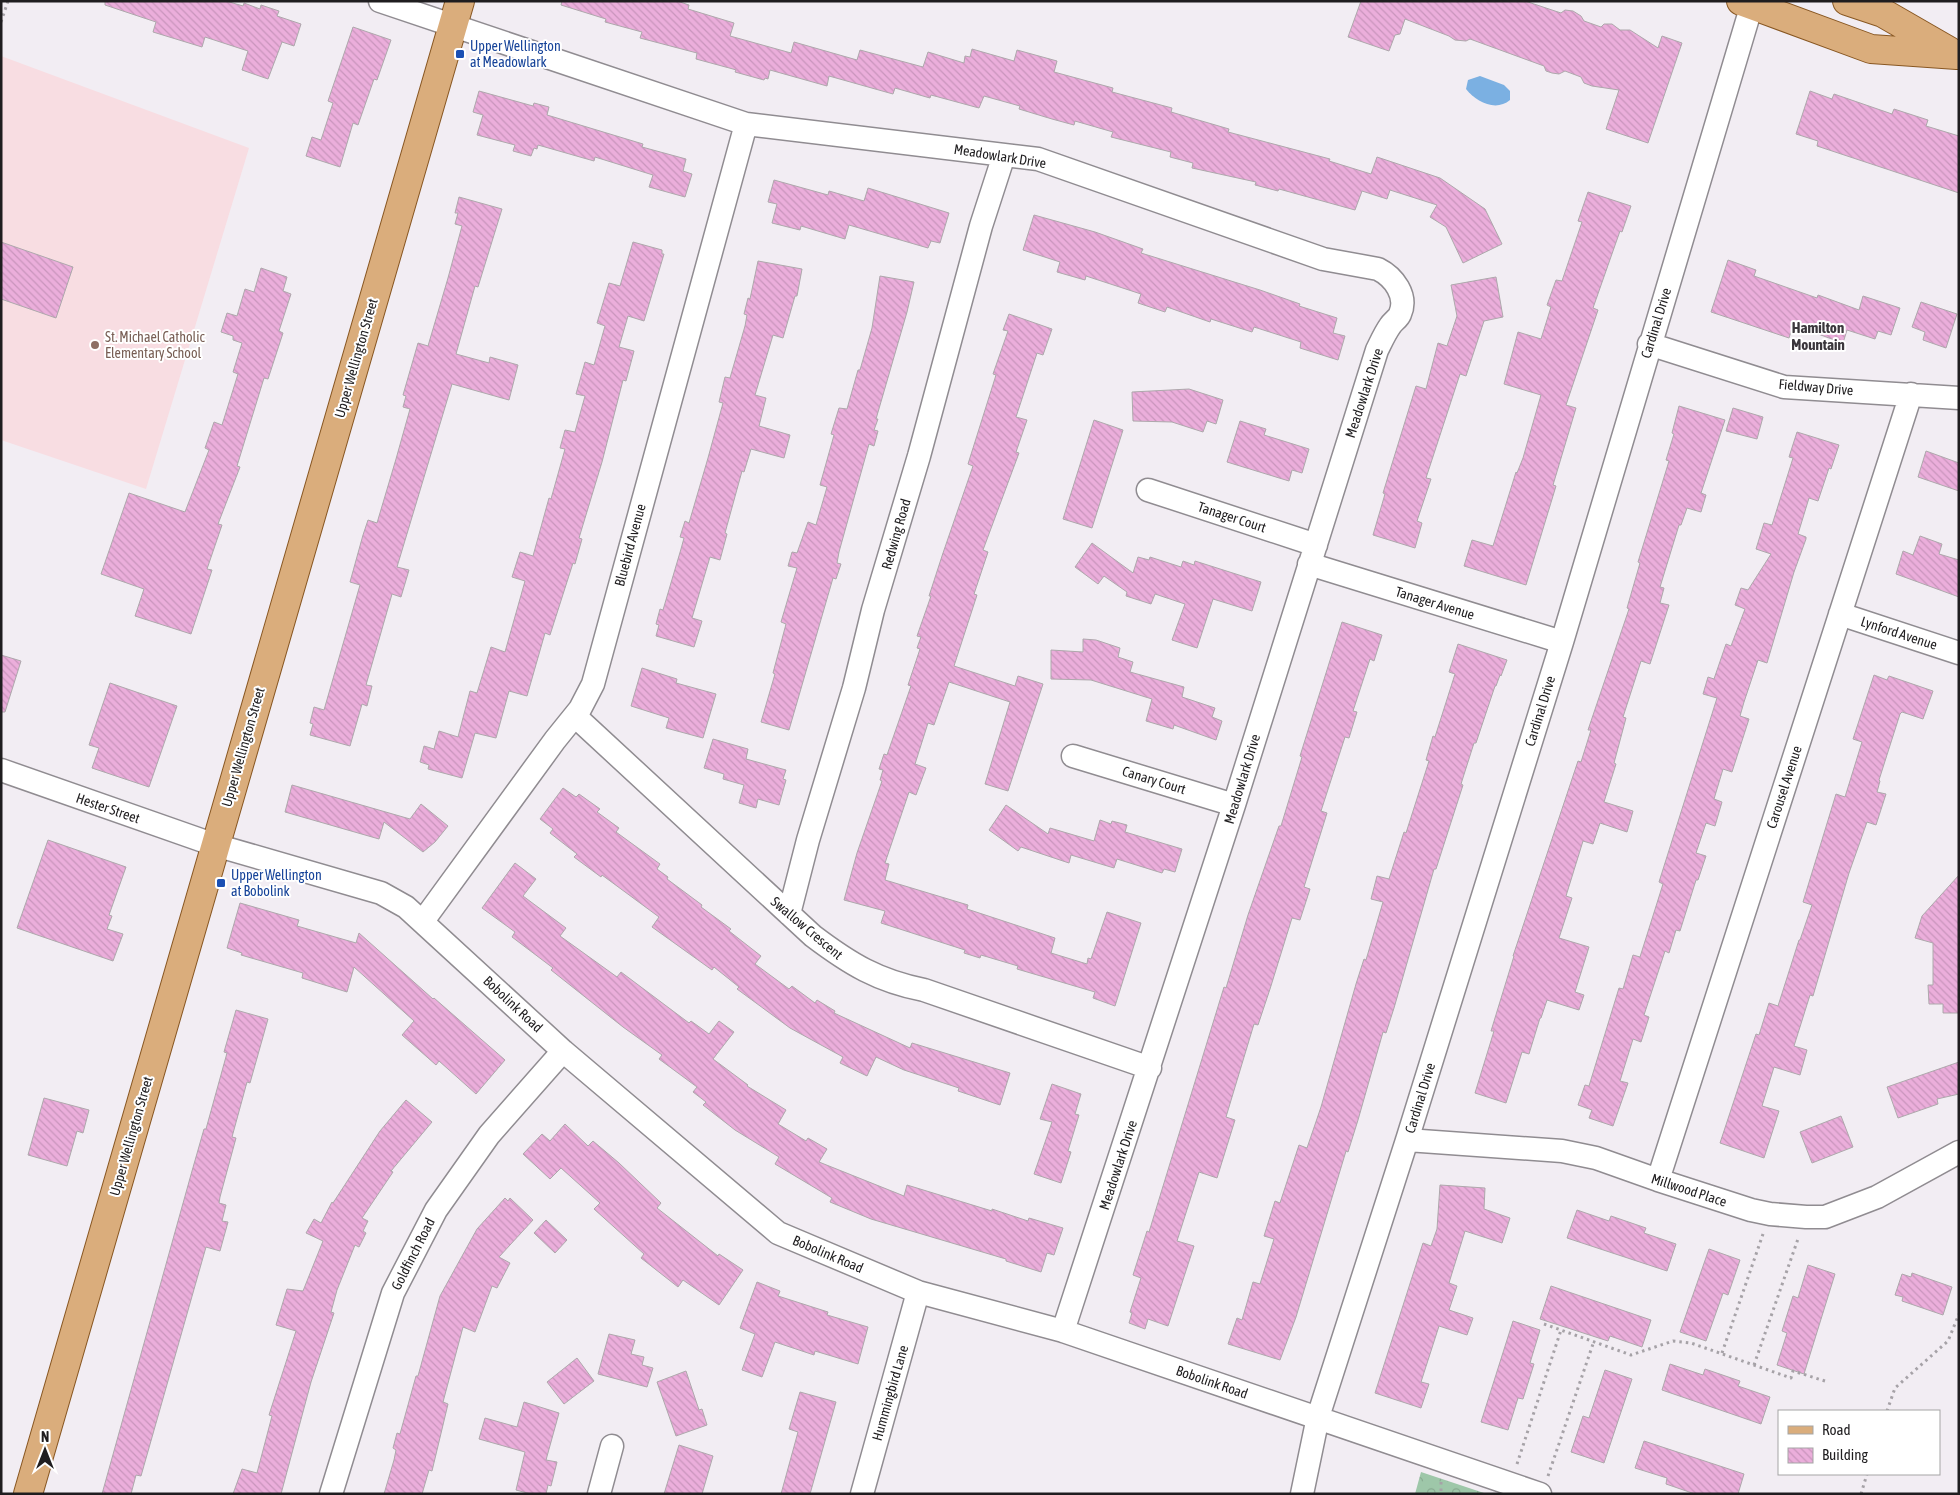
<svg xmlns="http://www.w3.org/2000/svg" width="1960" height="1495" font-family="'Asap Condensed',sans-serif">
	<style>
		.education { fill: #f8dde2 }
		.park { fill: url(#park-crowns) }
		.water { fill: #7bb0e2 }
		.building { fill: url(#building-back-hatch); stroke: #aea8ac }
		.lines { fill: none; stroke-linecap: round; stroke-linejoin: round }
		.minor-casing { stroke: #908c91; stroke-width: 25 }
		.major-casing { stroke: #885722; stroke-width: 30 }
		.path { stroke: #a6a2a7; stroke-width: 3; stroke-dasharray: 2.5 4; stroke-linecap: butt }
		.minor { stroke: #fff; stroke-width: 22 }
		.major { stroke: #daad7c; stroke-width: 28 }
		.transit-dot { fill: #1a4fb4; stroke: #fff; stroke-width: 2 }
		.education-dot { fill: #8d6e63; stroke: #fff; stroke-width: 2 }
		.labels { text-anchor: middle; dominant-baseline: central; stroke-width: 4; stroke-linejoin: round; paint-order: stroke }
		.transit-label { font-size: 14px; fill: #164399; stroke: #fff; text-anchor: start }
		.street-label { font-size: 14px; fill: #1f1d1f; stroke: #fff }
		.education-label { font-size: 14px; fill: #785e54; stroke: #fff; text-anchor: start }
		.neighbourhood-label { font-size: 15px; font-weight: bold; fill: #3b373c; stroke: #fff }
	</style>
	<defs>
		<pattern id="park-crowns" width="20" height="18" patternUnits="userSpaceOnUse" patternTransform="scale(1.25)"><rect width="20" height="18" fill="#9ec7a9"/><path d="M2 6a3 3 0 1 1 6 0M12 15a3 3 0 1 1 6 0" fill="none" stroke="#88aa91"/></pattern>
		<pattern id="building-back-hatch" width="6" height="6" patternUnits="userSpaceOnUse" patternTransform="scale(1.25)"><rect width="6" height="6" fill="#ebaedb"/><path d="M-1 5l2 2M0 0l6 6M5-1l2 2" fill="none" stroke="#c995bc"/></pattern>
	</defs>
	<rect width="100%" height="100%" fill="#f2edf3"/>
	<!-- education -->
	<path class="education" d="M1,56l248,92 -103,341 -145,-49z"/>
	<!-- park -->
	<path class="park" d="M1421,1472l66,22h-72z"/>
	<!-- water -->
	<path class="water" d="M1480,76l24,9 6,6v9c-14,12 -34,2 -44,-11l2,-9z"/>
	<!-- building -->
	<path class="building" d="M105,1h121l17,5 1,-3 16,6 1,-4 18,6 -2,5 24,8 -7,22 -12,-4 -14,37 -26,-9 6,-19 -43,-14 -3,10 -49,-15 3,-10 -51,-17z
		M562,1h115l12,4 -1,4 46,14 -4,13 61,17 3,-11 63,18 3,-10 63,17 5,-15 36,11 1,-7 5,1 2,-8 42,12 3,-11 40,11 -3,11 59,16 -1,4 60,16 -1,4 58,17 -1,3 102,27 -1,2 42,13 6,-17 63,21 45,31 17,35 -39,19 -17,-36 -16,-10 7,-12 -47,-15 -3,9 -25,-8 -7,19 -76,-21 -1,2 -23,-6 1,-3 -64,-14 1,-5 -23,-6 1,-5 -60,-15 2,-5 -38,-11 -1,4 -22,-6 -33,-10 1,-3 -36,-10 -5,12 -48,-13 -1,3 -35,-10 -2,6 -64,-18 -2,10 -57,-16 -2,9 -3,-1 -1,2 -29,-8 1,-2 -3,-1 -37,-10 1,-6 -57,-15 2,-6 -37,-10 1,-3 -45,-14z
		M1361,1h164l36,12 4,-3 8,1 8,5 3,5 17,6 3,-3h8l8,6h10l28,18 4,-12 20,7 -34,100 -42,-14 13,-39 -27,-4 -8,-3 -3,-6 -16,-6 -6,3 -7,-1 -6,-2 -2,-5 -74,-27 -4,2 -11,-1 -6,-4 -44,-17 -5,15 -5,1 -6,16 -41,-14z
		M353,27l38,13 -14,40 -3,-1 -16,46 -5,-2 -13,44 -34,-11 6,-19 9,3 12,-37 -5,-2z
		M479,91l54,15 1,-3 15,4 -2,8 96,29 -1,3 44,12 -3,12 9,3 -7,23 -36,-10 4,-12 -58,-18 -1,4 -56,-16 -1,4 -3,-1 -3,8 -18,-5 2,-6 -38,-10 6,-20 -10,-3z
		M1810,91l22,8 2,-5 58,20 2,-5 34,11 -2,6 33,10v57l-142,-47 1,-5 -22,-7z
		M774,180l54,15 1,-4 35,10 4,-13 81,25 -9,30 -9,-2 -3,7 -79,-23 -4,14 -44,-13 -1,4 -28,-7 5,-19 -9,-2z
		M1588,192l43,14 -9,26 -2,-1 -27,77 5,2 -32,95 10,3 -23,77 3,1 -30,99 -62,-19 8,-26 21,6 23,-74 1,1 6,-15 18,-63 -37,-11 14,-52 23,7 10,-32 -4,-2 9,-25 6,1 20,-59 -4,-1z
		M459,197l43,12 -24,78 -3,-1 -19,68 33,9 1,-6 28,8 -9,35 -57,-16 -55,183 12,3 -8,27 -9,-3 -26,91 6,1 -5,20 -5,-2 -12,42 -40,-11 3,-11 -3,-1 4,-16 10,3 36,-125 -10,-3 13,-47 5,-15 9,3 19,-64 14,-50 -7,-2 3,-11 -3,-1 15,-52 10,3 20,-68 14,-52 -7,-2 3,-11h-3z
		M1034,215l61,17 48,17 -2,4 119,37 40,14 -1,2 38,12 -4,15 12,3 -7,24 -38,-12 1,-6 -47,-15 -2,5 -41,-13 -1,3 -43,-15 -2,5 -27,-9 3,-9 -55,-18 -1,4 -28,-8 3,-10 -37,-12z
		M1,242l72,25 -17,51 -55,-19z
		M633,242l29,8v4h2l-20,67 -16,-5 -9,31 15,4 -8,30 -3,-1 -21,82 -23,76 3,1 -7,25 -2,-1 -23,72 -5,-2 -18,63 -18,-5 -13,47 -21,-5 -13,45 -34,-9 1,-4 -9,-3 4,-16 10,3 5,-18 19,6 12,-46 7,2 14,-46 14,5 20,-71 -13,-4 8,-25 13,4 16,-58 2,1 14,-50 -5,-1 5,-18 10,2 10,-36 -9,-2 9,-32 9,3 11,-39 -8,-3 12,-40 11,3z
		M1728,260l28,10 -2,6 63,22 1,-3 41,15 4,-14 37,12 -9,27 -13,-4 -3,8 -28,-9 -4,13 -50,-18 -4,13 -78,-26z
		M758,261l44,8 -5,27h-2l-12,42 -10,-3 -18,60 11,3 -7,28 31,9 -6,23 -33,-9 -7,23 -2,-1 -17,62 2,1 -7,26 -10,-3 -18,61 10,3 -8,26 -38,-11 3,-11 -3,-1 4,-15 3,1 18,-61 3,-11 -4,-1 5,-16 4,2 19,-65 15,-55 -4,-1 6,-25 5,1 15,-52 2,-11 -3,-1 4,-16 2,1z
		M261,268l26,9 -4,14 8,3 -12,37 4,2 -15,46 -4,-1 -27,88 3,1 -22,57 4,1 -15,44 5,1 -21,64 -56,-18 9,-27 -43,-15 28,-81 56,19 24,-62 -4,-2 9,-26 8,3 16,-51 -5,-2 9,-29 -9,-3v-4l-12,-4 6,-19 10,3 8,-27 9,3z
		M880,276l34,6 -7,30 -31,107h2l-4,11 4,1 -4,15 -5,-2 -30,108 -2,11 4,1 -5,15 -3,-1 -44,152 -28,-8 14,-48 -2,-1 13,-49 -5,-2 16,-54 -9,-2 4,-14 5,1 11,-31 8,3 11,-38 -7,-2 14,-50 -3,-1 8,-26 8,1 11,-39h2l12,-42z
		M1496,277l7,40 -19,4 -18,55 -6,-2 -34,104 5,1 -14,42 5,2 -7,25 -42,-13 12,-41 -2,-1 33,-107 10,3 12,-46 9,3 10,-30 -6,-31z
		M1921,302l36,12 -11,34 -23,-8 2,-8 -13,-5z
		M1009,314l43,15 -9,26 -6,-2 -21,64 11,3 -11,32 3,1 -36,97 5,2 -14,42 3,1 -23,71 61,20 3,-10 25,8 -35,107 -23,-7 25,-82 -61,-20 -15,43 -6,-2 -13,41 11,4 -10,27 -7,-3 -24,71 4,1 -4,16 83,25 -1,4 88,29 -4,15 36,11 1,-6 3,1 16,-47 34,11 -26,83 -22,-8 2,-6 -78,-23 1,-3 -37,-11 -1,3 -16,-5 1,-3 -84,-27 4,-12 -41,-11 13,-47 25,-72 -2,-1 3,-10 -4,-1 5,-15 3,1 24,-69 -3,-1 12,-36 -3,-1 4,-11 -4,-1 14,-40h-2l14,-43 30,-87 -5,-2 28,-89 -3,-1 15,-43 -5,-1z
		M1189,389l34,11 -7,24 -9,-3 -4,11 -31,-10 -39,-1 -1,-29z
		M1679,406l46,14 -24,73 5,2 -5,17 -14,-4 -6,17h-2l-19,62 4,1 -4,15 9,2 -19,59 -9,-3 -18,56 3,1 -12,45 2,1 -12,38 29,9 -6,21 -27,-9 -7,21 -10,-3 -17,55 6,2 -13,40 30,9 -14,45 9,3 -5,15 -32,-10 -6,18h-1l-11,36 -7,-2 -16,51 -31,-10 19,-62h-3l23,-75h-1l65,-195 3,1 10,-32h-3l41,-121 -2,-1 13,-45 -2,-1 31,-101 -3,-1 8,-26 -2,-1z
		M1733,408l30,9 -6,22 -31,-8z
		M1094,420l29,10 -31,98 -29,-9z
		M1240,421l26,8 -2,6 45,14 -7,24 -10,-3 -3,11 -62,-19z
		M1797,432l42,13 -8,24 -2,-1 -11,33 -9,-3 -11,36 8,3v2l-12,33 -27,91 -9,-3 -14,42 -4,14 9,3 -17,53 -9,-3 -9,30 8,3 -7,24 -9,-3 -10,30 10,3 -8,24h-2l-16,51 -4,-1 -7,23 -4,-2 -21,64 5,2 -8,25 -8,-3 -13,42 8,2 -15,43 -24,-8 3,-8 -14,-5 7,-20 4,1 30,-98 4,1 10,-34 7,2 23,-73 -4,-2 58,-184 -14,-4 5,-17 6,2 12,-35 5,2 14,-37 -10,-4 6,-17 7,2 23,-36 -15,-5 8,-26 8,2 21,-67 -4,-1z
		M1926,451l33,12v28l-41,-14z
		M1920,536l22,8 -3,10 20,6v37l-63,-23 7,-23 10,4z
		M1092,543l41,30 5,-16 11,3 1,-3 31,10 2,-6 11,4 1,-4 66,21 -9,29 -39,-12 -16,49 -25,-8 13,-36 -30,-10 -4,10 -25,-8 1,-4 -23,-16 -6,8 -23,-17z
		M1342,622l40,13 -8,26 -4,-2 -17,52 4,1 -8,26 -4,-1 -24,74 6,2 -23,74 6,2 -10,31 -8,-2 -22,71 -12,36 -4,-1 -19,63 -9,30 9,3 -18,58 -18,-6 -22,69 17,5 -26,80 -20,-7 -3,10 -16,-6 3,-10 -2,-1 11,-34 -8,-3 14,-44 2,1 75,-245 2,1 22,-73 31,-89h2l21,-69 -2,-1z
		M1083,639l13,1 24,8 -2,9 15,5 -3,10 54,15 -2,10 33,11 -3,9 10,4 -6,19 -42,-15 -1,4 -27,-8 6,-22 -61,-19 -40,-1v-29l32,2z
		M1458,644l49,16 -6,16 -1,-1 -4,11h-1l-19,57h-2l-13,41 2,1 -27,84h-2l-40,139 -8,25 -3,-1 -25,88 -10,32 -2,-1 -50,166 -16,43 -52,-16 9,-26 5,2 11,-38 7,2 14,-45 -10,-3 11,-35 5,2 19,-58 8,3 14,-41 35,-123 8,-25 2,1 17,-58 -12,-3 6,-23 12,3 15,-47 2,1 23,-72 -3,-1 7,-24 2,1 20,-63 -6,-2z
		M1,655l20,6 -16,51h-4z
		M642,668l35,11 -1,4 40,11 -13,44 -37,-10 3,-10 -38,-12z
		M1874,675l13,5 2,-4 44,15 -10,28 -21,-7 -2,2 -21,66 1,1 -3,11 9,2 -10,31 -9,-3 -18,51 -36,123 -3,-1 -16,51 13,4 -7,25 -26,-8 -12,39 17,5 -15,47 -44,-15 36,-109 3,1 10,-32 9,3 21,-66h1l12,-35 -9,-3 33,-108 9,3 17,-55 -9,-3z
		M110,683l67,23 -28,81 -57,-19 7,-20 -10,-3z
		M713,739l35,10 -2,10 40,11 -3,9 3,1 -7,25 -21,-6 -2,9 -17,-5 5,-18 -21,-6 1,-5 -20,-6z
		M292,785l118,34 11,-15 27,22 -13,16 -12,10 -39,-30 -5,17 -94,-27z
		M563,788l13,9 3,-3 21,15 -3,3 22,16 -3,4 44,32 -3,5 11,8 -1,2 35,26 -1,2 30,22 -2,2 32,25 -6,8 34,25 3,-3 23,17 2,-3 18,11 -1,2 76,35 2,-5 98,30 -10,32 -42,-14 1,-3 -55,-18 -28,-13 -9,19 -27,-13 3,-6 -53,-29 -53,-39 2,-2 -25,-20 -2,3 -60,-43 7,-10 -57,-42 -1,2 -27,-20 3,-3 -27,-21 3,-4 -13,-10z
		M1006,805l42,29 2,-6 44,13 6,-21 11,4 1,-3 15,4 -2,7 57,17 -7,23 -11,-3 -2,4 -45,-14 -3,9 -43,-13 -2,8 -48,-16 -3,4 -29,-21z
		M48,840l78,27 -17,48 3,1 -5,13 16,5 -10,27 -96,-33z
		M515,863l21,16 -13,17 43,32 -6,8 57,41 4,-5 68,51 2,-2 18,13 10,-13 15,11 -21,27 35,26 -1,1 39,24 -8,14 28,17 2,-3 19,11 -8,13 85,34 3,-11 85,26v-2l36,12 1,-3 34,10 -9,27 -7,-2 -6,19 -35,-11v-2l-135,-40 -41,-17 2,-4 -57,-34 4,-7 -44,-27 -32,-25 3,-3 -13,-10 4,-5 -38,-28 3,-4 -39,-28 -72,-57 2,-2 -41,-31 3,-5 -33,-24z
		M1959,875v138h-16v-9h-14l-1,-19h5v-42l-18,-5 7,-22z
		M240,903l59,17 -2,6 59,17 3,-10 74,66 1,-1 71,62 -29,34 -37,-33 -3,4 -34,-30 12,-14 -60,-54 -7,25 -45,-14 1,-5 -62,-18 1,-2 -15,-5z
		M236,1010l32,9 -18,64 -3,-1 -15,55 4,1 -16,59 -1,6 7,2 -4,16 6,1 -8,29 -14,-4 -65,229 -5,-1 -5,19h-29l90,-323 12,-42h2l21,-76 -3,-1z
		M1959,1062v32l-22,5 1,5 -40,14 -11,-31z
		M1052,1084l29,10 -6,20 4,1 -11,36 3,1 -10,31 -27,-9 18,-52 -12,-3z
		M44,1098l45,12 -6,23 -6,-2 -10,35 -39,-11z
		M406,1100l26,22 -41,49 2,1 -31,46 6,3 -5,10 3,2 -7,14 -4,-2 -18,45 -6,22 3,1 -23,69 -30,112h-48l9,-25 15,4 15,-57 -3,-1 27,-84 -20,-6 11,-36 16,2 20,-50 -17,-8 8,-14 7,4 11,-21 1,1 47,-72z
		M1841,1116l12,31 -41,16 -12,-31z
		M565,1124l23,22 5,-5 26,22 42,40 -4,5 61,48 1,-2 24,16 -24,35 -36,-25 -5,7 -37,-29 3,-4 -50,-45 6,-6 -39,-35 -11,11 -27,-25 19,-20 8,7z
		M1440,1185l45,3 -1,21 26,9 -8,25 -37,-12 -16,52 8,3 -8,24 24,8 -6,17 -28,-9 -18,56 8,2 -8,24 -46,-15 48,-150 8,3 6,-17z
		M505,1198l3,3 2,-3 23,22 -34,37 11,6 -13,25 -5,-2 -17,46 -12,-5 -20,75 5,2 -16,67 -3,-1 -7,24h-38l10,-34 2,-10 -3,-2 4,-15 3,1 16,-58h2l22,-80 37,-67z
		M1577,1210l32,11 2,-5 35,12 -2,5 32,11 -9,27 -100,-33z
		M546,1220l21,20 -12,13 -21,-20z
		M1709,1249l31,11 -12,35 -5,-2 -17,48 -26,-9z
		M1808,1265l27,9 -31,100 -27,-9 10,-32 -5,-2 11,-35 5,2z
		M1912,1273l40,14 -9,28 -41,-14 1,-4 -8,-2 7,-21 9,3z
		M757,1282l23,9 -2,5 50,16 -1,3 41,12 -10,37 -43,-13 -1,4 -39,-13 -13,35 -20,-7 13,-36 -15,-6z
		M1551,1286l100,34 -9,27 -32,-11 -2,5 -68,-22z
		M1513,1321l27,9 -10,33 4,1 -11,35 -5,-1 -10,32 -27,-8z
		M609,1334l26,6 -4,14 13,3 -2,8 11,3 -6,19 -49,-13z
		M577,1358l17,23 -30,23 -17,-22z
		M1670,1364l33,11 2,-6 35,12 -2,5 32,11 -9,27 -99,-34z
		M1605,1370l27,9 -28,84 -33,-11 12,-36 6,2z
		M686,1371l13,39 3,-1 5,16 -31,11 -19,-54z
		M800,1392l36,10 -26,92h-29l17,-62 -9,-3z
		M524,1402l35,11 -13,47 11,2 -6,24 -3,-1 -2,9h-15l-15,-4 9,-38 -46,-13 6,-21 32,9z
		M1644,1441l100,33 -6,20h-43l-29,-10 1,-6 -32,-10z
		M679,1445l34,11 -11,38h-38z"/>
	<g class="lines">
		<defs>
			<path id="minor" d="M380,1l366,123 292,35 285,100 55,10c16,8 30,27 22,45 -2,5 -7,7 -10,12 -5,7 -9,16 -13,24l-143,455 -171,526
				M1649,344l135,43 175,11
				M1148,490l168,55
				M1309,564l253,78
				M1840,614l119,39
				M575,716l238,220c37,28 65,45 111,54l226,78
				M1073,756l161,49
				M1,770l214,75 166,48 25,14 157,144 215,182 140,59 145,39 477,163
				M789,914l19,-74 46,-152 19,-78 46,-154 62,-230 23,-71
				M423,921l132,-181 25,-31 13,-25 153,-560
				M1407,1140l155,11 34,7 62,22 93,30 19,4 36,3h19l52,-20 82,-45
				M1658,1180l253,-786
				M331,1494l62,-201 43,-83 53,-75 74,-84
				M599,1494l13,-48
				M862,1494l56,-202
				M1302,1494l16,-77 89,-277 155,-498 191,-641"/>
			<path id="major" d="M1741,1l130,48 86,6
				M1847,1l36,12 66,38
				M28,1494l432,-1493"/>
		</defs>
		<!-- minor casing -->
		<use href="#minor" class="minor-casing"/>
		<!-- major casing -->
		<use href="#major" class="major-casing"/>
		<!-- path -->
		<path class="path" d="M1,22l7,-21
			M1544,1324l87,31 42,-14 18,2 100,35 2,-7 32,10
			M1722,1353l41,-119
			M1754,1365l45,-129
			M1887,1411l8,-23 53,-47 11,-27
			M1517,1464l44,-134
			M1548,1476l46,-135
			M1441,1482v12
			M1861,1494l6,-20"/>
		<!-- minor -->
		<use href="#minor" class="minor"/>
		<!-- major -->
		<use href="#major" class="major"/>
	</g>
	<!-- markers -->
	<g class="transit-dot">
		<rect x="455" y="49" width="10" height="10" rx="2.5"/>
		<rect x="216" y="878" width="10" height="10" rx="2.5"/>
	</g>
	<circle class="education-dot" cx="95" cy="345" r="5"/>
	<g class="labels">
		<!-- transit labels -->
		<g class="transit-label">
			<text x="470" y="46">Upper Wellington<tspan x="470" dy="16">at Meadowlark</tspan></text>
			<text x="231" y="875">Upper Wellington<tspan x="231" dy="16">at Bobolink</tspan></text>
		</g>
		<!-- street labels -->
		<g class="street-label">
			<text transform="translate(1000 156) rotate(9)">Meadowlark Drive</text>
			<text transform="translate(1656 323) rotate(-73)">Cardinal Drive</text>
			<text transform="translate(356 358) rotate(-74)">Upper Wellington Street</text>
			<text transform="translate(1816 387) rotate(5)">Fieldway Drive</text>
			<text transform="translate(1364 393) rotate(-72)">Meadowlark Drive</text>
			<text transform="translate(1232 517) rotate(18)">Tanager Court</text>
			<text transform="translate(896 534) rotate(-74)">Redwing Road</text>
			<text transform="translate(630 545) rotate(-75)">Bluebird Avenue</text>
			<text transform="translate(1435 603) rotate(17)">Tanager Avenue</text>
			<text transform="translate(1899 633) rotate(18)">Lynford Avenue</text>
			<text transform="translate(1540 711) rotate(-73)">Cardinal Drive</text>
			<text transform="translate(243 747) rotate(-74)">Upper Wellington Street</text>
			<text transform="translate(1242 779) rotate(-73)">Meadowlark Drive</text>
			<text transform="translate(1154 780) rotate(17)">Canary Court</text>
			<text transform="translate(1784 787) rotate(-72)">Carousel Avenue</text>
			<text transform="translate(108 808) rotate(19)">Hester Street</text>
			<text transform="translate(807 928) rotate(40)">Swallow Crescent</text>
			<text transform="translate(513 1004) rotate(43)">Bobolink Road</text>
			<text transform="translate(1420 1098) rotate(-73)">Cardinal Drive</text>
			<text transform="translate(131 1136) rotate(-74)">Upper Wellington Street</text>
			<text transform="translate(1118 1165) rotate(-72)">Meadowlark Drive</text>
			<text transform="translate(1689 1190) rotate(18)">Millwood Place</text>
			<text transform="translate(413 1254) rotate(-63)">Goldfinch Road</text>
			<text transform="translate(828 1254) rotate(23)">Bobolink Road</text>
			<text transform="translate(1212 1382) rotate(19)">Bobolink Road</text>
			<text transform="translate(890 1393) rotate(-74)">Hummingbird Lane</text>
		</g>
		<!-- education labels -->
		<g class="education-label">
			<text x="105" y="337">St. Michael Catholic<tspan x="105" dy="16">Elementary School</tspan></text>
		</g>
		<!-- neighbourhood labels -->
		<g class="neighbourhood-label">
			<text x="1818" y="327">Hamilton<tspan x="1818" dy="17">Mountain</tspan></text>
		</g>
	</g>
	<!-- border -->
	<rect width="1960" height="1495" fill="none" stroke="#1f1d1f" stroke-width="5"/>
	<!-- legend -->
	<rect x="1778" y="1410" width="162" height="65" fill="#ffffff" stroke="#a5a5a5"/>
	<rect x="1788" y="1426" width="25" height="8" fill="#daad7c" stroke="#a5a5a5"/>
	<text x="1822" y="1435" font-size="15" fill="#1f1d1f">Road</text>
	<rect x="1788" y="1448" width="25" height="15" fill="url(#building-back-hatch)" stroke="#a5a5a5"/>
	<text x="1822" y="1460" font-size="15" fill="#1f1d1f">Building</text>
	<!-- north arrow -->
	<g transform="translate(45 1450)" stroke="#ffffff" stroke-width="4" paint-order="stroke">
	<path d="M0-4L9 19L0 12L-9 19Z" fill="#1f1d1f"/>
	<text y="-8" font-size="14" font-weight="bold" text-anchor="middle" fill="#1f1d1f">N</text>
	</g>
</svg>
